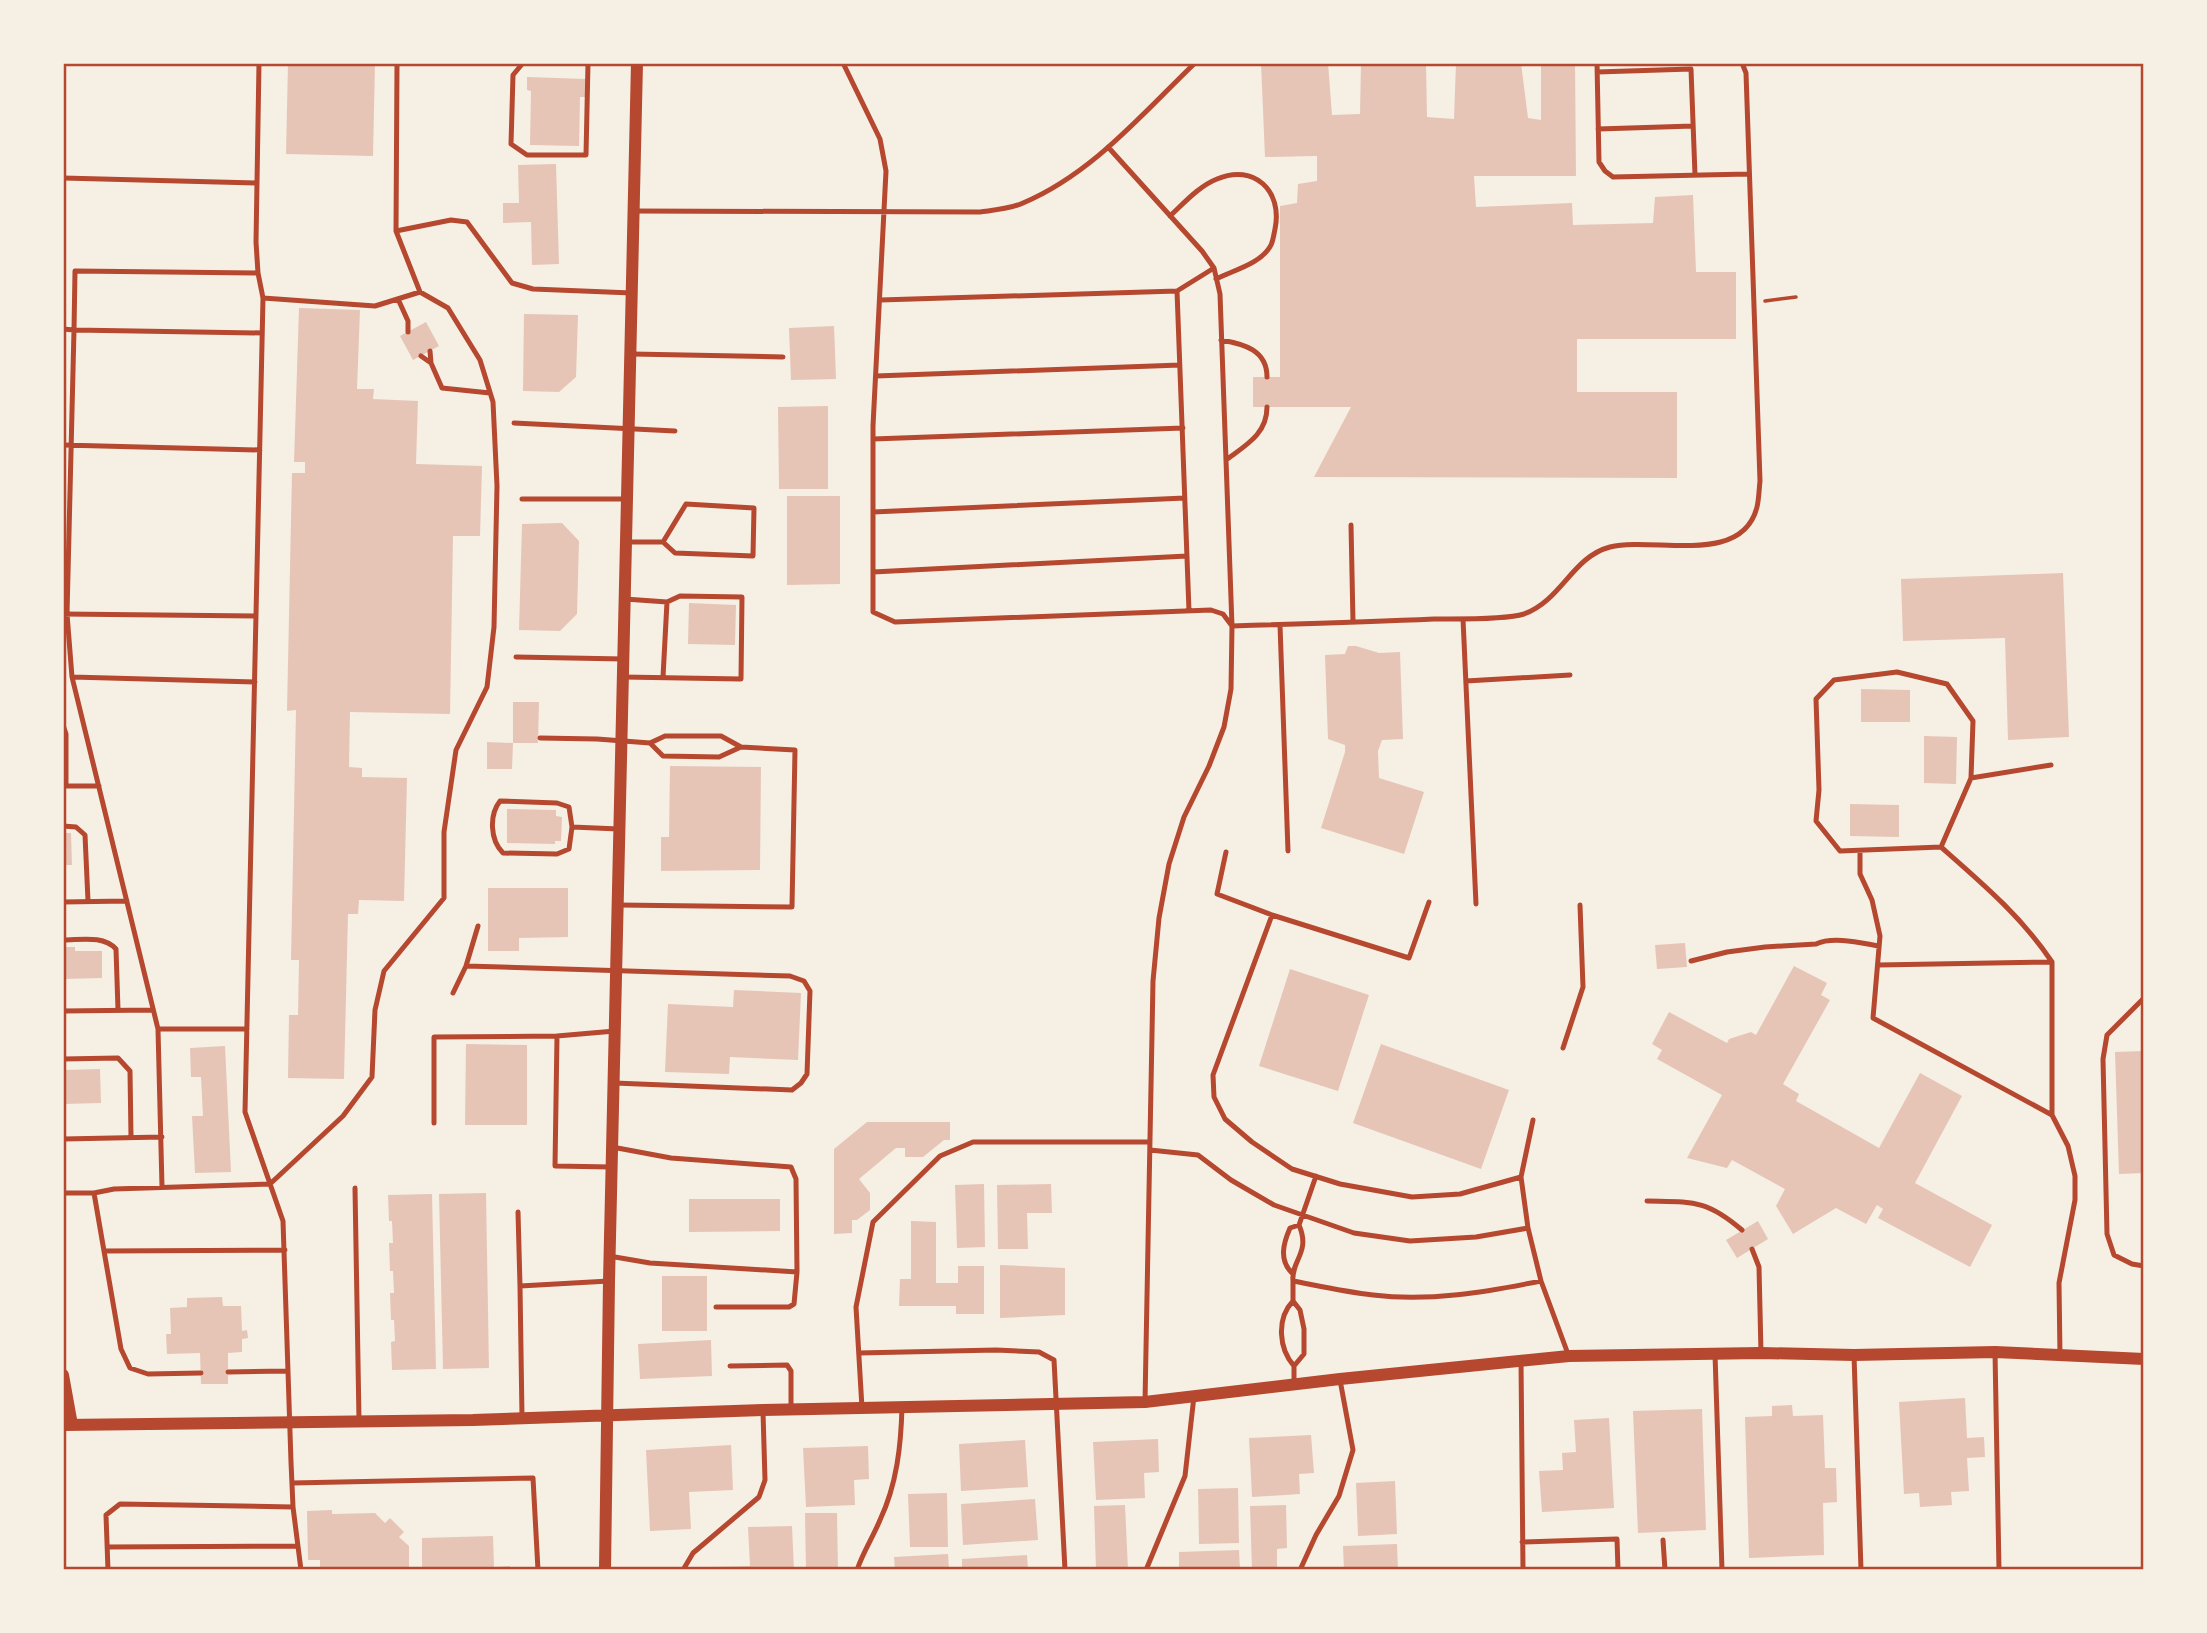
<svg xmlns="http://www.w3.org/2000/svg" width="2207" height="1633" font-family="'Archivo Narrow',sans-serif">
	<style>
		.building { fill: #e6c5b7 }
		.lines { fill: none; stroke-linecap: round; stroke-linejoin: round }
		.path { stroke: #b5482f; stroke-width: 3.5 }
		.service { stroke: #b5482f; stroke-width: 5 }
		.tertiary { stroke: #b5482f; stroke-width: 12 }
		.neatline { fill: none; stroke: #b5482f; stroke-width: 2.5 }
	</style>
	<rect width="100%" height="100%" fill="#f6efe4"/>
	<!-- building -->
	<path class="building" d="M288,63h87l-2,93 -87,-2z
		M1261,63h67l4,52 28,-1 1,-51h65l1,54 27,2 2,-56h65l7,55 13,2v-57h34l1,113h-102l2,31 96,-4 1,22 80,-2 2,-26 38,-2 3,77h40v67h-159v53h100v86l-363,-1 37,-70h-98v-30h27v-171l17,-3 1,-19 19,-3v-25l-52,1z
		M527,77l59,2 -1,18h-5l-1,49 -49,-1 1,-54 -4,-1z
		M556,164l3,100 -27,1 -1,-43 -28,1v-20h16l-1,-38z
		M299,308l61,2 -3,79h17l-1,10 45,2 -2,63 66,2 -2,70h-27l-3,178 -100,-2 -1,55 13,1v9l45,1 -3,123 -45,-1 -1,14h-10l-4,165 -56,-1 1,-63h9l1,-55h-8l5,-250 -9,1 5,-238h13v-11h-11z
		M524,314l54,1 -2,62 -17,15 -36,-1z
		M426,322l13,24 -26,14 -13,-24z
		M834,326l2,53 -45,1 -2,-52z
		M828,406v83h-49l-1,-82z
		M787,496h53v88l-53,1z
		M562,523l17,18 -2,73 -17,17 -41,-1 3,-106z
		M2063,573l6,164 -61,3 -3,-102 -102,3 -2,-62z
		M689,603l47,2 -1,40 -47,-1z
		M1348,646h8l23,7 21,-1 3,87 -21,1 -4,11 1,27 45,14 -20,62 -83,-26 24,-76v-7l-17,-6 -3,-84 20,-1z
		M1861,689l49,1v32h-49z
		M513,702h26l-1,41h-25z
		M1924,736l33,1 -1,47 -32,-1z
		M487,742l26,1 -1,26h-25z
		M670,766l91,1 -1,103 -99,1v-34h8z
		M1850,804l49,1v32l-49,-1z
		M507,809l49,1v6l6,1 -1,24h-6v3l-48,-1z
		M63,833h8l1,32h-9z
		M488,888h80v49l-49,1v13h-31z
		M1685,943l2,24 -30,2 -2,-24z
		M63,947h12v4h27v27l-39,1z
		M1794,966l33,17 -6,12 9,5 -47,84 16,10 -3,7 83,47 41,-75 42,23 -47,87 77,42 -22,42 -92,-49 5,-9 -6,-4 -11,19 -30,-16 -43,26 -17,-28 9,-17 -53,-29 -5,8 -40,-10 35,-63 -65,-36 5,-9 -10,-6 17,-32 58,31 2,-4 22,-7 5,3z
		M1290,969l79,26 -31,96 -79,-25z
		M734,990l67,3 -3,67 -68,-3 -1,17 -64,-2 3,-68 65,3z
		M466,1044l61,1v80h-62z
		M1381,1044l128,46 -28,79 -128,-46z
		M225,1046l6,126 -36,1 -3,-57h11l-2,-39h-10l-1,-29z
		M2144,1051v122l-25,1 -4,-122z
		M100,1069l1,34 -38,1v-34z
		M867,1122h83v18h-6l-21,17h-18v-9h-9l-37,31 11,14v17l-13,10h-5v13l-18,1v-85z
		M984,1184l1,63 -28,1 -2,-63z
		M1051,1184l1,29h-25l1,36h-30l-1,-64z
		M486,1193l3,175 -46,1 -4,-175z
		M432,1194l4,175 -44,1 -1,-28 4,-1 -1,-21h-3l-1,-27h4l-1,-22h-3l-1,-28h4l-1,-22h-3l-1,-26z
		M689,1199h91v32l-91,1z
		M911,1221l25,1v61h22v-17h26v48h-28v-8h-57l1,-27h11z
		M1758,1221l10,18 -31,19 -11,-18z
		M1000,1265l65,3v47l-65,3z
		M662,1276h45v55h-45z
		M222,1297l1,9h18l1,25 5,-1 1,8 -6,1v13l-14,1v31h-27l-1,-31 -33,1 -1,-20h5l-1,-26 17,-1v-9z
		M711,1340l1,36 -72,3 -2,-35z
		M1965,1398l2,40 17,-1 1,20 -18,1 2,33 -18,1 1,13 -32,2 -1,-14 -15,1 -5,-92z
		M1792,1405l1,11 30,-1 2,53h11l1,34 -14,1 1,52 -75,3 -4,-141 27,-1v-10z
		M1702,1409l4,121 -68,3 -5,-122z
		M1609,1418l5,90 -72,4 -3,-41 24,-1 -1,-17 14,-1 -2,-32z
		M1311,1435l3,38 -15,1 1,20 -48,3 -3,-59z
		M1158,1439l1,33 -15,1 1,25 -49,2 -3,-58z
		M1025,1440l3,47 -67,4 -2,-47z
		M731,1445l2,45 -44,2 2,37 -41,2 -4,-81z
		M868,1446l1,33 -15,1 1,25 -49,2 -3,-59z
		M1395,1481l2,53 -39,2 -2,-53z
		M1238,1488l1,55 -40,1 -1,-55z
		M947,1493l1,54h-38l-2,-53z
		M1035,1499l3,41 -75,5 -2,-41z
		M1125,1505l3,65h-32l-2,-64z
		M1286,1505l1,43 -10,1v21h-25l-2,-64z
		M332,1510v4l43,-1 10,10 5,-5 14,14 -5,5 10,9v24h-89v-10h-12l-1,-49z
		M805,1513h32l1,57h-32z
		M792,1526l2,44h-83v-3l39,-1 -2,-39z
		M493,1536l1,31 16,-1v4h-88v-32z
		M1397,1544l1,26h-54l-1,-24z
		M1239,1550l1,20h-61v-18z
		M948,1554l1,16h-54l-1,-13z
		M1027,1555l1,15h-66v-11z"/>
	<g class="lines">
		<!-- path -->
		<path class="path" d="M1765,301l31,-4"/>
		<!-- service -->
		<path class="service" d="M259,63l-3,179 2,31 5,25 -18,814 38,109 8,241 2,45 8,63
			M397,63l-1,168 24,61
			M523,63l-10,12 -2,69 16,11h59l2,-92
			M843,63l37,76 6,32 -13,255v186l22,10 316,-12 12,4 9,12c67,-2 134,-4 202,-7 22,0 70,1 90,-5 38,-14 48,-57 86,-67 44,-11 132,20 147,-40 2,-8 2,-18 3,-26l-14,-408 -4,-10
			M1597,63l2,99 6,9 8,6 135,-3
			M1597,72l94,-3 4,106
			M1598,129l95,-3
			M1108,147l94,104 12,17 6,26 12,332 -1,63 -7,38 -15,39 -25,51 -15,47 -10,54 -6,63 -8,421
			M63,178l194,5
			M634,211l346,1c14,-2 30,-3 43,-9 69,-29 119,-89 172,-140
			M1170,216c14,-13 29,-30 47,-37 37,-16 66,12 58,50 -1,5 -2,12 -4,16 -10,19 -37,25 -55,34
			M396,231l55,-11 16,2 45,61 21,6 99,4
			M398,299l10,22v11
			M880,300l297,-9
			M63,329l11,1 1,-59 183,2
			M1221,340c23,4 46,10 46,37
			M430,351l1,12 11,25 48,5
			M632,354l151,3
			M421,356l10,7
			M876,376l304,-11
			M514,423l161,8
			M873,439l310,-11
			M63,445l197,5
			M1226,460c20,-15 41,-26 41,-53
			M522,499h105
			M873,512l312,-14
			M1351,525l2,97
			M626,542h37l12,11 78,3 1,-48 -68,-4 -23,38
			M873,572l314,-16
			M1189,611l-12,-320 37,-23
			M63,614l193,2
			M1463,619l13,285
			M1280,625l8,226
			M516,657l108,2
			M72,677l183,5
			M623,677l118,2 1,-82 -62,-1 -13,6 -42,-3
			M663,677l4,-75
			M1466,681l104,-6
			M63,725l3,9v52
			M540,738l57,1 53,4 15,-7h56l20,11 54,3 -3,157 -174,-2
			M650,743l13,13 56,1 22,-10
			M1971,778l80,-13
			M63,786h36
			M500,801l57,2 12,4 3,20 -3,22 -12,5 -54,-1c-13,-13 -14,-38 -3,-52z
			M63,826l13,1 9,8 3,66
			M572,827l47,2
			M1941,847l30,-69 2,-57 -26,-37 -50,-12 -63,8 -18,19 3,91 -3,31 24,30 101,-4c41,36 81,70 111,115v153l16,31 7,30v24l-16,83 1,73
			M1860,851v23l12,26 8,36 -7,82 179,97
			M1226,852l-9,42 55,21
			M63,902l64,-1
			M1429,902l-20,56 -137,-43 -59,160 1,22 11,22 27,23 40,27 48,15 72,13 48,-3 61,-17
			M63,940c18,0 40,-5 53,9l2,61
			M1691,961l36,-9 38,-5 51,-3c17,-8 45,-1 63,2
			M1878,965l174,-3
			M466,966l324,10 14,5 6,10 -3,83 -6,9 -9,7 -178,-7
			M453,993l13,-27 12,-40
			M2144,998l-37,37 -4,24 4,175 7,21 18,9 12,2
			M63,1011l90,-1
			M158,1029l4,158
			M247,1029h-89l-86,-352 -5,-63 7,-284 188,3
			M1563,1048l20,-61 -3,-82
			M63,1059l55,-1 12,13 1,66
			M434,1123v-86l123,-1
			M63,1139l99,-2
			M612,1147l59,11 120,9 5,12 1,93
			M1150,1150l48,5 33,25 43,25 80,28 56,8 66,-4 52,-9 13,53 27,73
			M612,1167l-57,-1 2,-130 58,-5
			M355,1188l4,232
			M63,1193h31l10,58 181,-1
			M94,1193l20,-4 156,-5 73,-68 29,-39 3,-67 9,-39 60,-73v-66l12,-82 31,-63 7,-60 3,-141 -4,-84 -13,-42 -32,-52 -28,-16 -45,14 -112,-8
			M1647,1201c45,1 59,-2 95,29
			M518,1212l2,74
			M1528,1228l-7,-51 12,-57
			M1752,1249l7,18 2,86
			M104,1251l17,98 9,19 18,6 53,-1
			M609,1256l41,7 147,9 -3,32 -5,3h-73
			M1292,1273c-13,-13 -9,-29 -2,-45l9,-3
			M1293,1281c-2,-21 18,-28 6,-56l17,-49
			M1293,1301c-17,18 -14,48 1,65v16
			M1995,1352l4,218
			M859,1353l137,-3 43,2 15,8 11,210
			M1715,1354l7,216
			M1854,1355l7,215
			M1521,1361l2,209
			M730,1366l57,-1 4,6v38
			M1294,1366l10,-12v-25l-4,-19 -7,-9v-20c26,5 53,11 80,14 56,7 113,-3 168,-14
			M228,1372l58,-1
			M862,1408l-6,-101 17,-85 67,-66 33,-14h177
			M522,1417l-2,-131 89,-5
			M292,1483l241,-5 5,92
			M1663,1540l2,30
			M1522,1542l95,-3 1,31
			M107,1547l191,-1
			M108,1570l-2,-55 14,-11 173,3
			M683,1570l10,-17 66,-56 6,-17 -2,-68
			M857,1570c6,-18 16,-33 23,-50 17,-36 21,-75 22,-113
			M1146,1570l39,-94 9,-80
			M1300,1570l16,-35 23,-39 14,-46 -13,-70"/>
		<!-- tertiary -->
		<path class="tertiary" d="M63,1375l9,50
			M63,1425l410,-5 290,-10 382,-8 195,-23 229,-23 192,-3 93,2 141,-3 149,7
			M605,1570l4,-289 28,-1218"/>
	</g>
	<!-- border -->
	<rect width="2207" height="1633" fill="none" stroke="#f6efe4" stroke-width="130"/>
	<rect x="65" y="65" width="2077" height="1503" class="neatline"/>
</svg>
